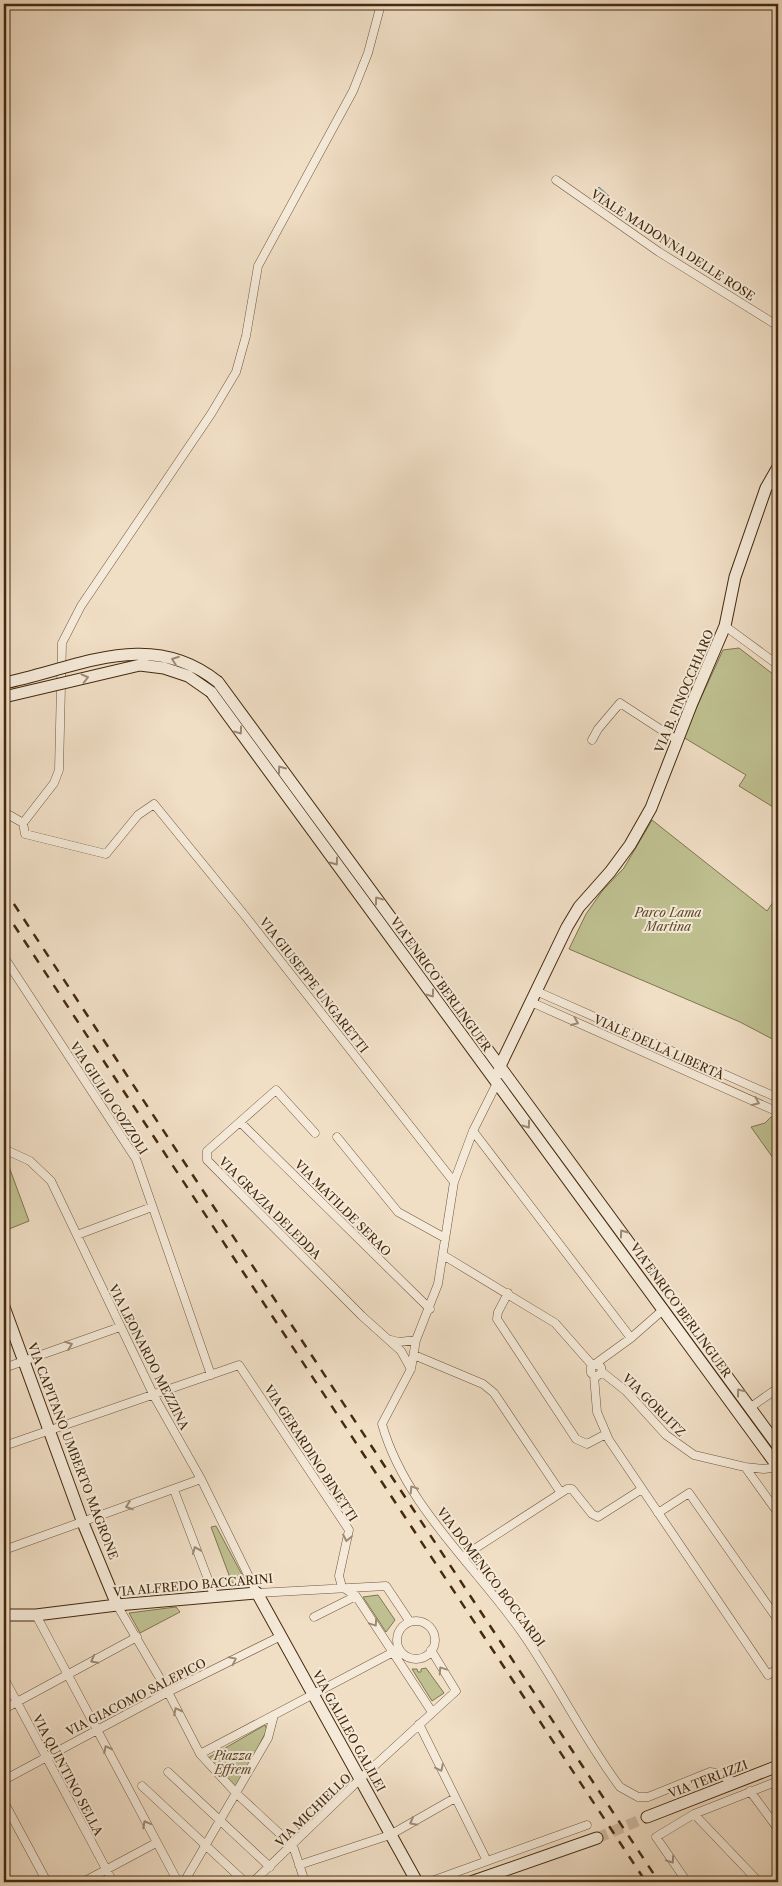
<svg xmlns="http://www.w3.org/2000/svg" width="782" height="1886" font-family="'Libre Caslon Text',serif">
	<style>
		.green { fill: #bfc091; stroke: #827550 }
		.water { fill: #9bbbba; stroke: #798175 }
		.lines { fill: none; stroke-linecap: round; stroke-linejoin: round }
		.secondary-tunnel { stroke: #cebaa0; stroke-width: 11; stroke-dasharray: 11 5.5; stroke-linecap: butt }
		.street-casing { stroke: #70573c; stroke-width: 9 }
		.secondary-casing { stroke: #452a0e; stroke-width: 13 }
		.street { stroke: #f5ead9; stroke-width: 8 }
		.secondary { stroke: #f5ead9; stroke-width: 11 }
		.rail { stroke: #452a0e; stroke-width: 2.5; stroke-dasharray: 9 9; stroke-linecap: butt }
		.secondary-bridge-casing { stroke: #452a0e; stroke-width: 13; stroke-linecap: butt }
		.secondary-bridge { stroke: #f5ead9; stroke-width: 11 }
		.oneway { stroke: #9d8a74 }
		.labels { text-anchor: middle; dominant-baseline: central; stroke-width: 4; stroke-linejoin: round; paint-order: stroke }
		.street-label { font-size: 12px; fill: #452a0e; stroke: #f5ead9 }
		.park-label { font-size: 12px; font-style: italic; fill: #5d4828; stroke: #f5ead9 }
	</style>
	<rect width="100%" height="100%" fill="#f0dec5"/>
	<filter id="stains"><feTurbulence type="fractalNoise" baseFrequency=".004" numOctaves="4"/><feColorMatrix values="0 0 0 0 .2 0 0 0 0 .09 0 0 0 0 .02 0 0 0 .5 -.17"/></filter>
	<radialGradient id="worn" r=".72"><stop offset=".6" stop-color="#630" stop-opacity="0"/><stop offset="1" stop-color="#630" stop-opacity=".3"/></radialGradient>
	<!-- green -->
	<path class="green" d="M739,648l39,30v132l-39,-24 7,-11 -63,-38 40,-87z
		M652,820l115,91 11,-16v147l-38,-20 -171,-73 17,-35 17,-24 21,-22z
		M518,1097l260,358v5l-262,-361z
		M771,1117l7,3v45l-27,-38 14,-4z
		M8,1164l21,57 -25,10v-66z
		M216,1526l30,56 -14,1 -21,-56z
		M378,1595l17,25 -9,12 -23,-35z
		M176,1607l4,5 -40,21 -11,-20z
		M426,1668l18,25 -12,8 -20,-32h5l1,3h3v-3z
		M265,1725l2,5 -31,59 -28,-31z"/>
	<!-- water -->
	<path class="water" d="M599,187l11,10 -1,5 -3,1 -12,-10z"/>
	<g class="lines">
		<!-- secondary-tunnel -->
		<path class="secondary-tunnel" d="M597,1838l50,-21"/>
		<defs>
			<path id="street" d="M381,4l-13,49 -15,38 -95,175 -12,70 -10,36 -25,42 -130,192 -19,37 -3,127 -5,13 -31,40 2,11 81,20 32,-39 16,-11 92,113 208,265
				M556,180l103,72 119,74
				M725,626l53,39
				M592,740l6,-11 22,-26 57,37
				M4,812l19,11
				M4,957l132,202 75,216
				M536,991l242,107
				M531,1002l247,110
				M497,1083l-24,48 -19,51 -16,102 -22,56 -5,29 -29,55c23,82 94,142 141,210 34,49 61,105 97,153l18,10h10l62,-25 7,1 18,10
				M240,1122l190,187
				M473,1131l158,207
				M315,1133l-39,-43 -69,61v9l155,156 39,35 10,18
				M337,1137l61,75 47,26
				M4,1149l26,12 21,20 103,215 47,83 56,114 129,-7 24,36
				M77,1235l75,-28
				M443,1255l112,68 38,43
				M508,1293l-10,19 -1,7 79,120 11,5 19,-10
				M391,1340l8,2 17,-2
				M414,1355l69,29 11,9 67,100
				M597,1365l4,2 1,5 -6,5 -5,-4v-6l40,-29 33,-29
				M4,1368l116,-41
				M602,1372l24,19 40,44 28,20 51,12 19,2 14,-2
				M594,1376l3,36 12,28 159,235 10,-7
				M751,1407l27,-19
				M4,1446l235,-81 110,165 -10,46 3,11
				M745,1467l33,46
				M174,1490l40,105
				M658,1513l31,-20 89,127
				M4,1550l197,-71
				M462,1557l105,-68h5l20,25 6,3 44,-28
				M342,1587l14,9 76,116
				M117,1605l51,87 32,62 37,40 56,52 12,36
				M4,1606l3,8
				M36,1615l142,267
				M314,1617l42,-21
				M397 1640a19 19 0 1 1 38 0a19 19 0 1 1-38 0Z
				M4,1678l109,204
				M4,1709l133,-72
				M419,1724l68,137
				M200,1754l199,-105
				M168,1772l102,95
				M4,1780l164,-88 113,-56
				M142,1786l103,96
				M750,1791l28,38
				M4,1802l43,80
				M694,1814l65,68
				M299,1865l91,-30 65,-37
				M83,1882l73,-39
				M184,1882l84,-144 6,-23
				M253,1882l106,-102 97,-89 -25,-41
				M429,1882l158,-57
				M687,1882l-31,-45 38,-23 84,-33"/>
			<path id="secondary" d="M218,682l560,764
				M211,692l567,775
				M499,1073l1,-7 67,-139 12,-20 31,-35 20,-27 21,-37 41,-105 33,-77 10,-49 31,-89 12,-21
				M4,1307l79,216 34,82
				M4,1615h32l81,-10 140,-12 160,289
				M647,1817l131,-51
				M471,1882l126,-44"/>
		</defs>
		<!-- street casing -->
		<use href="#street" class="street-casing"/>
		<!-- secondary casing -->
		<use href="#secondary" class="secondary-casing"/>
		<!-- street -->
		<use href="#street" class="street"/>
		<!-- secondary -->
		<use href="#secondary" class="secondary"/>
		<!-- rail -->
		<path class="rail" d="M4,889l655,993
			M4,910l642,972"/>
		<defs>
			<path id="secondary-bridge" d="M4,683c74,-15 146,-56 214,-1
				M4,697l136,-32 24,3 24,8 23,16"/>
		</defs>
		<!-- secondary-bridge casing -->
		<use href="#secondary-bridge" class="secondary-bridge-casing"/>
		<!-- secondary-bridge -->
		<use href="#secondary-bridge" class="secondary-bridge"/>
	</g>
	<!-- one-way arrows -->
	<defs><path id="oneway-chevron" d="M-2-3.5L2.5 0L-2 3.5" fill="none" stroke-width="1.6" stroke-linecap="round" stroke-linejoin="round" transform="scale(1.25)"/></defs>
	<g class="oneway">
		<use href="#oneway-chevron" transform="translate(175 660) rotate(-160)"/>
		<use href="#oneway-chevron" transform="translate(85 678) rotate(-14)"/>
		<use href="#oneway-chevron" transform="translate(239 731) rotate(54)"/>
		<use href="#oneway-chevron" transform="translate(281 769) rotate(-126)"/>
		<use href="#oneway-chevron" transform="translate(335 862) rotate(54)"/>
		<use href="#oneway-chevron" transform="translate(378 900) rotate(-126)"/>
		<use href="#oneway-chevron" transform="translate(431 994) rotate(54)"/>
		<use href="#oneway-chevron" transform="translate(575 1022) rotate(24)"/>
		<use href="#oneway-chevron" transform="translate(756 1102) rotate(23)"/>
		<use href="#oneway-chevron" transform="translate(527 1125) rotate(54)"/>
		<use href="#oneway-chevron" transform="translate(623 1233) rotate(-126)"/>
		<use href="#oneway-chevron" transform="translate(69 1345) rotate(-20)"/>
		<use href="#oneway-chevron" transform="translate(740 1392) rotate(-127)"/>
		<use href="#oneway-chevron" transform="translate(413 1489) rotate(-123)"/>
		<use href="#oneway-chevron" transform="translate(129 1506) rotate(160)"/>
		<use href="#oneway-chevron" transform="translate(347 1538) rotate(101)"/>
		<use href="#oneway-chevron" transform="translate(196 1550) rotate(-112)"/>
		<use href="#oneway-chevron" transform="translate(374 1623) rotate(56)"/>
		<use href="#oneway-chevron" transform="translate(94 1660) rotate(152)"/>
		<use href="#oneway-chevron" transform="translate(233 1660) rotate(-26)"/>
		<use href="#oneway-chevron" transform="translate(442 1670) rotate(-124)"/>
		<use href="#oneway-chevron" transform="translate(177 1711) rotate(-117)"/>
		<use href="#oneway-chevron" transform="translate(107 1749) rotate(-117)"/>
		<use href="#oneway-chevron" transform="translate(440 1768) rotate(64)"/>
		<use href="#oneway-chevron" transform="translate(413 1822) rotate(151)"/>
		<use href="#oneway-chevron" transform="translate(146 1824) rotate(-118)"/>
		<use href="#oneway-chevron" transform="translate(671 1860) rotate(56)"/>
	</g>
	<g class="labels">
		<!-- street labels -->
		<g class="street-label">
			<text transform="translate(673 245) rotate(33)">VIALE MADONNA DELLE ROSE</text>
			<text transform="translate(684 691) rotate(-67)">VIA B. FINOCCHIARO</text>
			<text transform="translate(441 984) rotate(54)">VIA ENRICO BERLINGUER</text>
			<text transform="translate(314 985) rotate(52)">VIA GIUSEPPE UNGARETTI</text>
			<text transform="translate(659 1047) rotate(24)">VIALE DELLA LIBERTÀ</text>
			<text transform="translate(109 1098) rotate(57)">VIA GIULIO COZZOLI</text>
			<text transform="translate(270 1208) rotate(45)">VIA GRAZIA DELEDDA</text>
			<text transform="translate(343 1208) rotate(45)">VIA MATILDE SERAO</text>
			<text transform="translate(681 1310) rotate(54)">VIA ENRICO BERLINGUER</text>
			<text transform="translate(149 1357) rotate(63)">VIA LEONARDO MEZZINA</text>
			<text transform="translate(654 1405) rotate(45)">VIA GORLITZ</text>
			<text transform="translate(73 1451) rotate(69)">VIA CAPITANO UMBERTO MAGRONE</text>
			<text transform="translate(311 1453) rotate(57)">VIA GERARDINO BINETTI</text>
			<text transform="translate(491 1577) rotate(53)">VIA DOMENICO BOCCARDI</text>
			<text transform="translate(193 1585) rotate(-5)">VIA ALFREDO BACCARINI</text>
			<text transform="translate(136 1697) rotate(-27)">VIA GIACOMO SALEPICO</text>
			<text transform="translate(349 1731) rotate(61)">VIA GALILEO GALILEI</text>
			<text transform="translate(68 1775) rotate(62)">VIA QUINTINO SELLA</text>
			<text transform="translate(708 1779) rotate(-21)">VIA TERLIZZI</text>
			<text transform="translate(313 1810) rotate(-44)">VIA MICHIELLO</text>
		</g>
		<!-- park labels -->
		<g class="park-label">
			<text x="668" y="912">Parco Lama<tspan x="668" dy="14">Martina</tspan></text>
			<text x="233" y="1755">Piazza<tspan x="233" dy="14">Effrem</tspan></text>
		</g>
	</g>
	<!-- margin -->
	<rect width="782" height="1886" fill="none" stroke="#f0dec5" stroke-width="20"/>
	<rect x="5" y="5" width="772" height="1876" fill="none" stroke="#452a0e" stroke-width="2.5"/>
	<rect x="10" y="10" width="762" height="1866" fill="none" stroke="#452a0e"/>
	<rect width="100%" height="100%" filter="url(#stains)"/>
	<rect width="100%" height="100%" fill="url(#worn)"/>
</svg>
